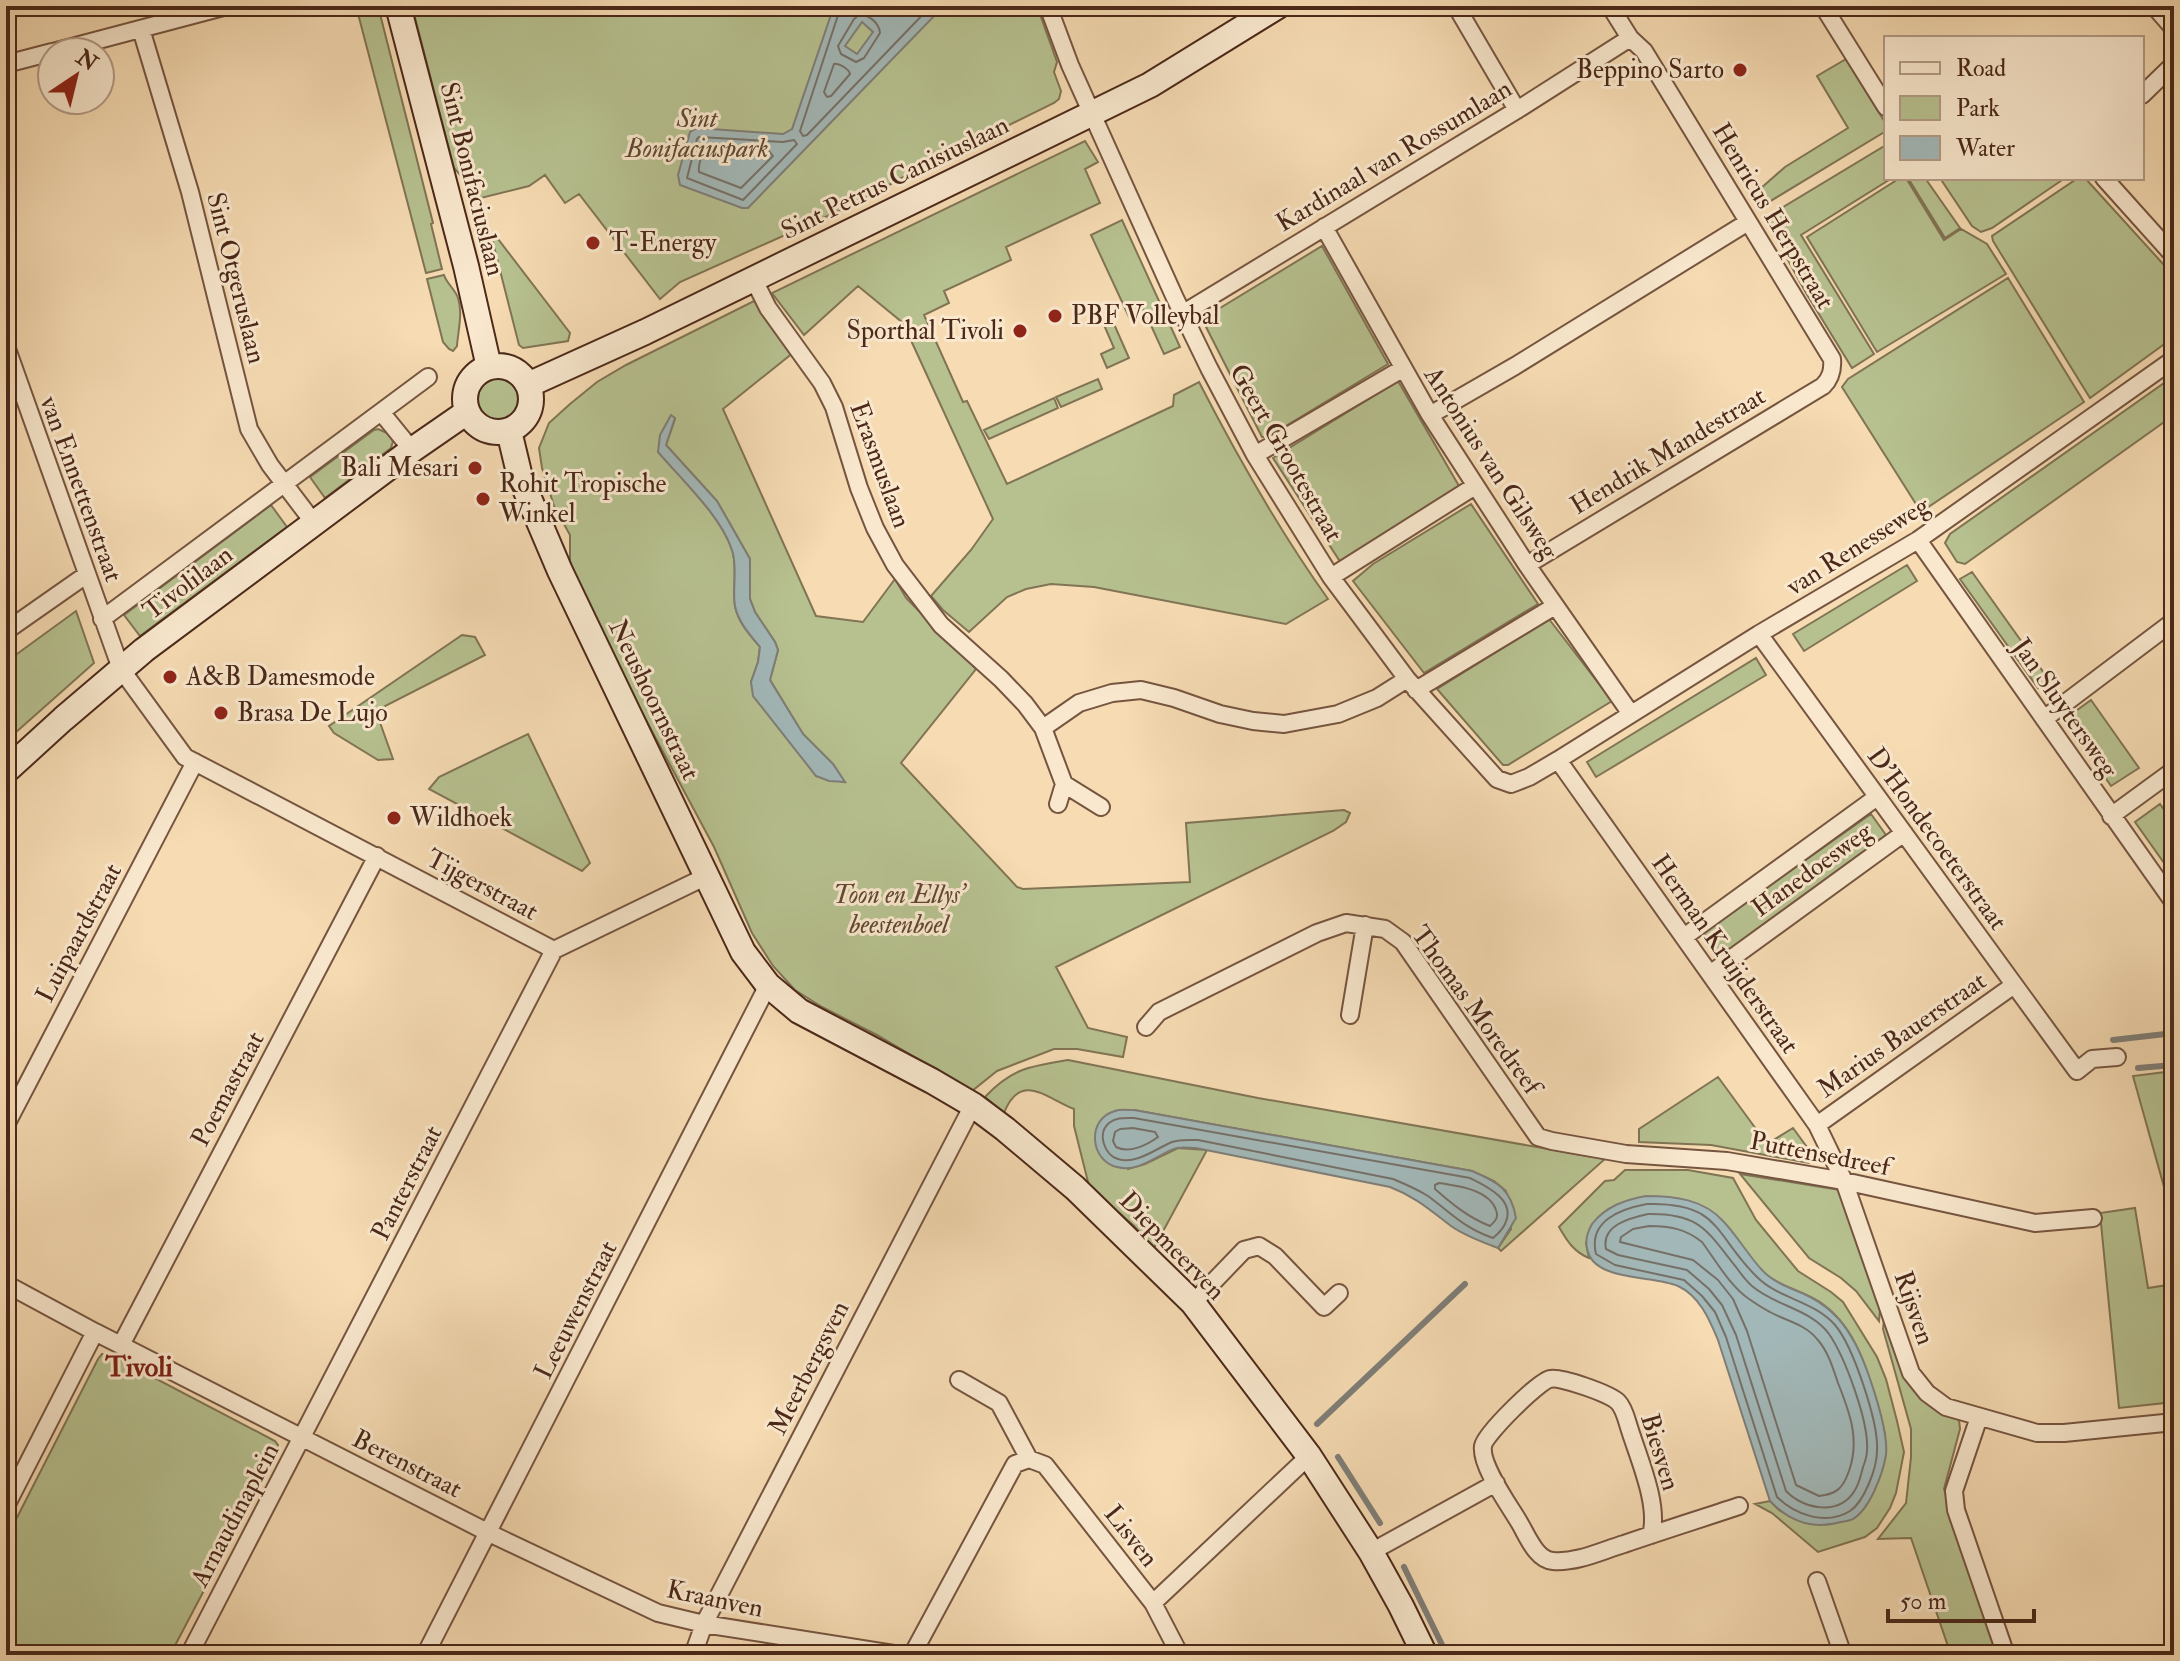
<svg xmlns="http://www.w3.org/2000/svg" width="2180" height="1661" font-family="'IM FELL Double Pica',serif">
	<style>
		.green { fill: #b7c190; stroke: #817454; stroke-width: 2; fill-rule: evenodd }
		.water { fill: #a2b8b8; stroke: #7f7e78; stroke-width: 2; fill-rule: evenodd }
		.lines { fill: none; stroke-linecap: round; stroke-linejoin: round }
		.shore { stroke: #767068; stroke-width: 2 }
		.stream { stroke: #7f7e78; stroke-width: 6 }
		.street-casing { stroke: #765540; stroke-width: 20 }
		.secondary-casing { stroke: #4b2819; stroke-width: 28 }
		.street { stroke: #f9e8ce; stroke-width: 16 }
		.secondary { stroke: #f9e8ce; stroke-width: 24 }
		.poi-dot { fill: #8f2418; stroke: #f9e8ce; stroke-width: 3 }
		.labels { text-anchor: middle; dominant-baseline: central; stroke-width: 6; stroke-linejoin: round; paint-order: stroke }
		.poi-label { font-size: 26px; fill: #4b2819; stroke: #f9e8ce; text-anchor: start }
		.park-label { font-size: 26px; font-style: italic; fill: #614731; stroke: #f9e8ce }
		.street-label { font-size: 26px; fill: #4b2819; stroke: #f9e8ce }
		.neighbourhood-label { font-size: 28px; font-weight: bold; fill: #7a1f14; stroke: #f9e8ce }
	</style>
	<rect width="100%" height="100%" fill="#f6dbb3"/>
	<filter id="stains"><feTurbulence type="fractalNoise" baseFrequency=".0025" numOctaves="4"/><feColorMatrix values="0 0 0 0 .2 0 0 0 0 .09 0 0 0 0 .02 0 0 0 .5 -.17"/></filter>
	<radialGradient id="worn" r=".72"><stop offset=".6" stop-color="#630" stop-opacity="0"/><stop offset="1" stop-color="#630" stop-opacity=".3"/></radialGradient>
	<!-- green -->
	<path class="green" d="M356,6h22l55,217 -2,1 11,45 -16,4z
		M412,6h625l20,56 -3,10 7,19 -2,8 -5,4 -143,70 -61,33 -170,76 -20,17 -81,-105 -14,9 -20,-28 -16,11 -48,12 -27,-30z
		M1846,59l40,65v7l-127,77 -7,-12 33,-29 63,-39 -31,-52z
		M1085,141l13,21 -13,7 15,34 -94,44 5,13 -67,31 5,12 -25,12 39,87 4,-1 40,83 166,-78 1,-11 25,-13c39,76 80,148 129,217l-42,25 -192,-37 -43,-3 -25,5 -19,8 -38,35 -26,-22 -12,-14 40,-46 22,-31 -90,-196 -45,-37 -54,49 -32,-42z
		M1886,145v33h6l-91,57 73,119 -22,14 -46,-75 -41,-75z
		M1900,178h6l38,62 17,-11 26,15 19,30 -129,78 -70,-115z
		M1908,178h17l35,50 -15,10z
		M1940,178h125l-73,50 -11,4 -9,-6z
		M2078,178h7l89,98v61l-84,61 -97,-157 -1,-5z
		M1122,220l58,127 -16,7 -20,-44 -15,7 -38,-82z
		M491,235h4l75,98 -2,8 -45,7 -4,-3z
		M1322,246l66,118 -120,73h-6l-60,-118z
		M444,275c3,9 11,14 14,23 5,15 0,33 -1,48l-4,5 -4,-2 -6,-7 -16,-63z
		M2008,278l76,124 -163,110 -79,-125 6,-8z
		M754,301l40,51 -71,57 93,207 47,6 32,-43 11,19 70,71 -75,94 116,124 6,2 167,-7 -4,-59 158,-13 6,3 -4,9 -13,9 -277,136 32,61 39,9 -4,20 -46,-8h-23l-57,22 -25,20 -95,-56 -55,-28 -27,-17 -22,-24 -21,-33 -38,-86 -105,-196 -39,-89v-27l-16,-29 -12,-38 -3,-20 10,-25 21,-19 27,-22 29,-17zM675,419l-9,26 51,56 33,58v40l5,13 20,30 3,8 -8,30 33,54 30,30 11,18 -28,-6 -65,-94 7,-20 2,-15c-10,-12 -22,-25 -25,-41 -3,-16 3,-39 -3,-56 -11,-34 -50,-70 -73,-98z
		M1110,315l19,43 -22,10 -6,-14 13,-6 -13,-30z
		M2174,376v39l-209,149 -8,-2 -12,-19 5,-9z
		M1098,379l4,10 -41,18 -5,-10z
		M478 399a20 20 0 1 1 40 0a20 20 0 1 1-40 0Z
		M1398,381l61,105 -118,77 -68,-105z
		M1054,398l4,10 -69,31 -5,-9z
		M378,429l9,4 6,8 -2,7 -66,50 -15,-21 64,-47z
		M1471,504l67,100 -114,69 -71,-92 20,-17z
		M271,505l16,22 -147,109 -16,-21z
		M1907,565l10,16 -113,70 -11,-17z
		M1972,572l77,108 -11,8 -78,-109z
		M76,611l18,52 -88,78v-79z
		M1549,619l63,82 -104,64h-5l-66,-76z
		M462,635l13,2 10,18 -100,51 -8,8 16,45 -15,1 -44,-27 -5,-7z
		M1756,658l10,17 -170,102 -9,-15z
		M2091,700l48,68 -28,18 -46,-67z
		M528,734l62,129 -8,8 -153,-82 10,-12z
		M2160,804l14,20v53l-39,-55z
		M1871,814l15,21 -166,121 -17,-24z
		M1068,1060l190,38 347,61 -104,92 -3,-3 13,-19 -5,-38 -12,-10 -22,-10 -338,-61 -19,1 13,58 17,-5 33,-16 29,2 -53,98 -20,-22 -45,-40 -15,-60v-17c-27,-10 -53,-39 -70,4l-19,-16c27,-29 46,-31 83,-37z
		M2174,1071v121l-8,2 -33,-118z
		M1718,1077l49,67 26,-16 19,26 -1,7 -2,2 -98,-18 -72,-3v-13z
		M1625,1170h63l45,8 23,42 42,51 33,21 12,10 34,55 9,22 11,42 7,31 -8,41 -6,15 -13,20 -12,9 -47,15 -46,-39 -17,-9 15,-3 9,9 12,7 94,-83c-13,-44 -22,-100 -61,-129 -18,-14 -43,-17 -60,-32 -8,-7 -14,-17 -20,-25l-158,-5 3,15c-15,-6 -22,-17 -30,-31l46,-46 9,-1z
		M1740,1174l100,16 40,120 -1,11 -23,-30 -15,-13 -32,-20z
		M2135,1208l13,80 26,-4v118l-55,6 -19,-195z
		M1884,1320l22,59 39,34 14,7 1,9 -16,60 54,166h-47l-40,-117 -33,1 28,-36 5,-46v-28l-28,-100z
		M102,1354h7l166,87 3,4v5l-108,205h-164v-116l92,-180z"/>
	<!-- water -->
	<path class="water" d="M834,6h104l1,5 -191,197h-6l-62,-23 -2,-10 12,-43 7,-4 86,6 9,-5zM862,22l11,10 -16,22 -12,-8z
		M671,415l4,3 -9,27 51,56 33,58v40l5,13 20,30 3,8 -8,30 33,54 30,30 12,18 -16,-1 -13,-5 -63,-80 -2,-14 7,-20 2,-15c-10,-12 -22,-25 -25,-41 -3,-16 3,-39 -3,-56 -11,-34 -50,-70 -74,-98l2,-17z
		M1134,1110l338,61c26,11 39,18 44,47l-18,30c-16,-6 -33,-12 -47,-22 -21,-16 -35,-29 -61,-39l-194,-39c-5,0 -13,-1 -19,0 -20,6 -37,25 -60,19 -27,-6 -31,-48 -2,-56 5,-2 13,-1 19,-1z
		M1646,1196c28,0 58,3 78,26 14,15 24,33 38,48 11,12 27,18 42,24 22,10 37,24 48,44 14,23 37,91 34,117 -3,18 -16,54 -33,64 -3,2 -8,2 -12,3 -28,8 -51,0 -71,-21l-52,-161c-8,-19 -18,-44 -40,-54 -25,-11 -86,-4 -91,-38 -2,-8 1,-17 5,-24 14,-18 33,-24 54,-28z"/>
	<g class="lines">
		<!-- shore -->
		<path class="shore" d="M841,6l-41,125 3,5 4,-1 124,-129
			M859,15c10,-1 20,8 21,18l-16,25 -8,4 -15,-8 -3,-8 16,-27z
			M834,64c5,-1 15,5 16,10l-19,22 -4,1 -3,-5z
			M699,137l84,5 11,-2 3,4 -54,56 -56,-22 10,-39z
			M707,147l62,4 4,5 -32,32 -42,-16c-1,-6 3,-21 8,-25z
			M1134,1118l336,60c16,8 47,22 35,46 -3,6 -7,10 -12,14 -29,-10 -42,-25 -65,-42 -11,-7 -23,-12 -35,-17l-195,-39c-9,0 -18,-1 -26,2 -15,6 -36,23 -54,17 -14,-4 -21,-26 -9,-36 7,-6 16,-5 25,-5z
			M1133,1128l22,4 3,5c-11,8 -29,17 -42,10l-3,-6 2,-9 5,-3z
			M1439,1183c18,3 50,6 57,27 3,8 -1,11 -6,16 -21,-8 -38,-22 -55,-37v-4z
			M1647,1204c74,-2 67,31 110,73 22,22 57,24 78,48 18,21 44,98 42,126 0,17 -13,51 -27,60 -24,15 -55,4 -73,-14l-51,-160 -11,-25 -13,-16 -18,-16 -69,-15 -19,-11c-8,-33 24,-45 51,-50z
			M1648,1214c52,-1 59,17 88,53 5,7 10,14 16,19 23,20 59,23 77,48 16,23 40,88 38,116 0,6 -2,12 -4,17 -2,8 -4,17 -8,23 -15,26 -51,20 -69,1l-50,-156 -14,-30 -13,-16 -22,-19 -69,-15 -12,-6c-5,-24 24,-31 42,-35z
			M1649,1226c21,0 37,3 53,16 14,19 28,44 47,57 6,4 13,9 21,13 16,9 35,12 47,27 11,12 16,29 21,44 12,30 22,57 11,88 -6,17 -12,23 -30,25l-23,-11 -49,-154 -14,-32 -15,-19 -25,-20 -73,-18 1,-5 12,-8z"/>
		<!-- stream -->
		<path class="stream" d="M2113,1040l61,-7
			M2138,1068l36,-3
			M1317,1424l148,-140
			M1338,1457l42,66
			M1404,1567l43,88"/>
		<defs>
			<path id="street" d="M1048,6l22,59 105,233 34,70 46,87 76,122 76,102 90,100 14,5 18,-7 29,-17 201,-126 159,-94 256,-181
				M1456,6l61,104
				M1823,6l63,101
				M2154,6l20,23
				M141,29l49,163 59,237 21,36 44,58
				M53,52l174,-46
				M6,64l46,-12
				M2142,95l32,-31
				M2104,178l70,78
				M1324,227l106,188 97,150 104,149
				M753,278l15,30 54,75 12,24 25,81 16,40 20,37 46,60 60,54 24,25 18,24 21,56 37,23
				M1182,314l335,-204 113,-72
				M6,346l115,323 64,88 369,193
				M381,412l31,38
				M1430,415l85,-49 233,-144
				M1255,455l147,-86
				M1918,540l256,363
				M1527,565l296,-179c8,-8 10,-16 9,-27l-188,-308 -14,-13 -20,-32
				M1331,577l144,-91
				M102,619l326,-242
				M6,631l80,-56
				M1759,634l318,437 15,-12 25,-2
				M1416,690l139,-84
				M2044,719l130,-98
				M1043,728l36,-25 33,-10 29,-3 33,8 46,16 33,7 31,3 54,-10 39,-16 30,-19
				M1558,760l259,365 27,56 67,192 16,20 19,14 91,26h27l110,-11
				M1058,804l6,-20
				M2111,816l63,-46
				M1684,937l193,-140
				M554,950l153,-74
				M1710,974l194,-141
				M1350,1015l15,-90
				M1146,1027l13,-15 158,-79 29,-10 39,6 18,13 135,195 14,4 74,13 101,7 117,20 191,42 58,-5
				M6,1125l189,-363
				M1817,1125l197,-140
				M6,1284l89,48 394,201 169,80 46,11 196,31
				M1193,1303l51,-53 15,-4 16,10 49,51 15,-14
				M121,1345l256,-489
				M959,1380l40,23 30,56
				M1979,1417l-25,74 2,19 50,145
				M6,1506l89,-174
				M1651,1535c9,-31 -14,-80 -23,-111 -2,-7 -5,-17 -10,-22 -8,-8 -58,-26 -68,-23 -11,2 -65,55 -67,67 -3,19 26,59 36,76 8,13 17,38 34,39 24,2 48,-10 71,-17 38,-13 76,-25 115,-38
				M1371,1552l125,-69
				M1817,1581l26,74
				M1153,1603l156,-147
				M189,1655l365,-705
				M425,1655l343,-670
				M693,1655l11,-31 269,-519
				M912,1655l103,-191 14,-5 16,6 108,138 27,52"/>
			<path id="secondary" d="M398,6l68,260 23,101
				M465 399a33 33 0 1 1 66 0a33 33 0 1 1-66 0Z
				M528,385l117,-53 505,-247 128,-79
				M509,431l11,46 40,94 183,381 25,33 31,26 133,70 41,24 32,24 70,59 118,115 116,153 62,96 30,54 24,49
				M6,771l57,-52 81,-69 268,-200 55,-38"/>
		</defs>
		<!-- street casing -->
		<use href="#street" class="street-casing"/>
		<!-- secondary casing -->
		<use href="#secondary" class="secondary-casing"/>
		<!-- street -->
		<use href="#street" class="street"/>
		<!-- secondary -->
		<use href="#secondary" class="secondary"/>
	</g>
	<!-- markers -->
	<g class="poi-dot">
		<circle cx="1740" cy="70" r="8"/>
		<circle cx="593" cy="243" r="8"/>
		<circle cx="1055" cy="316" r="8"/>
		<circle cx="1020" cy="331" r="8"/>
		<circle cx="475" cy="468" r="8"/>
		<circle cx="483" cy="499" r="8"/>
		<circle cx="170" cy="677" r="8"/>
		<circle cx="221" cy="713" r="8"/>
		<circle cx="394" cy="818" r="8"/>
	</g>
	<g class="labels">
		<!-- poi labels -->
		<g class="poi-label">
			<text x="1724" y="70" text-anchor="end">Beppino Sarto</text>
			<text x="609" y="243">T-Energy</text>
			<text x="1071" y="316">PBF Volleybal</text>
			<text x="1004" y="331" text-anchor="end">Sporthal Tivoli</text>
			<text x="459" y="468" text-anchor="end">Bali Mesari</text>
			<text x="499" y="484">Rohit Tropische<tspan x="499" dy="30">Winkel</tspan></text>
			<text x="186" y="677">A&amp;B Damesmode</text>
			<text x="237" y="713">Brasa De Lujo</text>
			<text x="410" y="818">Wildhoek</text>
		</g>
		<!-- park labels -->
		<g class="park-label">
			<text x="697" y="119">Sint<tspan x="697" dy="30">Bonifaciuspark</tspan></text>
			<text x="899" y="895">Toon en Ellys'<tspan x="899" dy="30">beestenboel</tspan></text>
		</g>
		<!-- street labels -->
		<g class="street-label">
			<text transform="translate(1394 156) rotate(-31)">Kardinaal van Rossumlaan</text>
			<text transform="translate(895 178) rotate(-26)">Sint Petrus Canisiuslaan</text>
			<text transform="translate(472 179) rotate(76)">Sint Bonifaciuslaan</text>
			<text transform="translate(1773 216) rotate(59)">Henricus Herpstraat</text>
			<text transform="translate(236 278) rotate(76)">Sint Otgeruslaan</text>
			<text transform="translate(1668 451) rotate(-31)">Hendrik Mandestraat</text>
			<text transform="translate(1286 453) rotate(60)">Geert Grootestraat</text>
			<text transform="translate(1491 463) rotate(57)">Antonius van Gilsweg</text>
			<text transform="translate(880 465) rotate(70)">Erasmuslaan</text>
			<text transform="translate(81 489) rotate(70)">van Ennettenstraat</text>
			<text transform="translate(1858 546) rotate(-32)">van Renesseweg</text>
			<text transform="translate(188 583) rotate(-37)">Tivolilaan</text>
			<text transform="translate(654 700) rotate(64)">Neushoornstraat</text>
			<text transform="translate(2065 708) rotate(55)">Jan Sluytersweg</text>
			<text transform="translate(1937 839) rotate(54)">D'Hondecoeterstraat</text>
			<text transform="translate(1812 870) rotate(-36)">Hanedoesweg</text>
			<text transform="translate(482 885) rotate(28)">Tijgerstraat</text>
			<text transform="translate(79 933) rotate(-62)">Luipaardstraat</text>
			<text transform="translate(1725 954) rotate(55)">Herman Kruijderstraat</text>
			<text transform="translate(1476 1010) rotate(54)">Thomas Moredreef</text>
			<text transform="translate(1902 1035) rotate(-35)">Marius Bauerstraat</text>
			<text transform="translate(228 1089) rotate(-62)">Poemastraat</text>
			<text transform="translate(1820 1154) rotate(11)">Puttensedreef</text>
			<text transform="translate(407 1183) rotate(-63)">Panterstraat</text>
			<text transform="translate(1172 1246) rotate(46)">Diepmeerven</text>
			<text transform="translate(1914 1308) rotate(71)">Rijsven</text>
			<text transform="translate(576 1310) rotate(-63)">Leeuwenstraat</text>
			<text transform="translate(809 1368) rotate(-63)">Meerbergsven</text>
			<text transform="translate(1660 1452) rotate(73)">Biesven</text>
			<text transform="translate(407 1464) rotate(27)">Berenstraat</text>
			<text transform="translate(235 1515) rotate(-62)">Arnaudinaplein</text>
			<text transform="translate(1131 1536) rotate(52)">Lisven</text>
			<text transform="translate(715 1599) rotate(12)">Kraanven</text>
		</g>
		<!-- neighbourhood labels -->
		<g class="neighbourhood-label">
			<text x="139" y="1367">Tivoli</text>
		</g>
	</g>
	<!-- margin -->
	<rect width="2180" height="1661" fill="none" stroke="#f6dbb3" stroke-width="32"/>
	<rect x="8" y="8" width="2164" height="1645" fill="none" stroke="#4b2819" stroke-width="4"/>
	<rect x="16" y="16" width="2148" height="1629" fill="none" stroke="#4b2819" stroke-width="2"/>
	<!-- legend -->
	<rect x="1884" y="36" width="260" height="144" fill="#f9e8ce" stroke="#b39b86" stroke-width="2"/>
	<rect x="1900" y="62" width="40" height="12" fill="#f9e8ce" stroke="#b39b86" stroke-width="2"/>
	<text x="1956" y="76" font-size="24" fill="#4b2819">Road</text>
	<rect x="1900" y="96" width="40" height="24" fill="#b7c190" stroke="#b39b86" stroke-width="2"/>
	<text x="1956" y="116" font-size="24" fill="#4b2819">Park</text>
	<rect x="1900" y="136" width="40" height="24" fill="#a2b8b8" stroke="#b39b86" stroke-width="2"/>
	<text x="1956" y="156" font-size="24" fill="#4b2819">Water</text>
	<!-- north arrow -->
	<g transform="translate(76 76) rotate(35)"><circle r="38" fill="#f9e8ce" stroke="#b39b86" stroke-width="2"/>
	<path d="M0-6L14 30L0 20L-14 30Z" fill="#8f2418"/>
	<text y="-12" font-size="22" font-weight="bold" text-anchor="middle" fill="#4b2819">N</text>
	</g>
	<!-- scale -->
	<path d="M1888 1609v12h146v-12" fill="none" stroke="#4b2819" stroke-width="4"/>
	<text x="1900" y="1609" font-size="24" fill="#4b2819" stroke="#f9e8ce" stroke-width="6" paint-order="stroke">50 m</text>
	<rect width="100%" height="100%" filter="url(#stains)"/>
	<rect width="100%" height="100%" fill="url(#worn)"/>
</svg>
